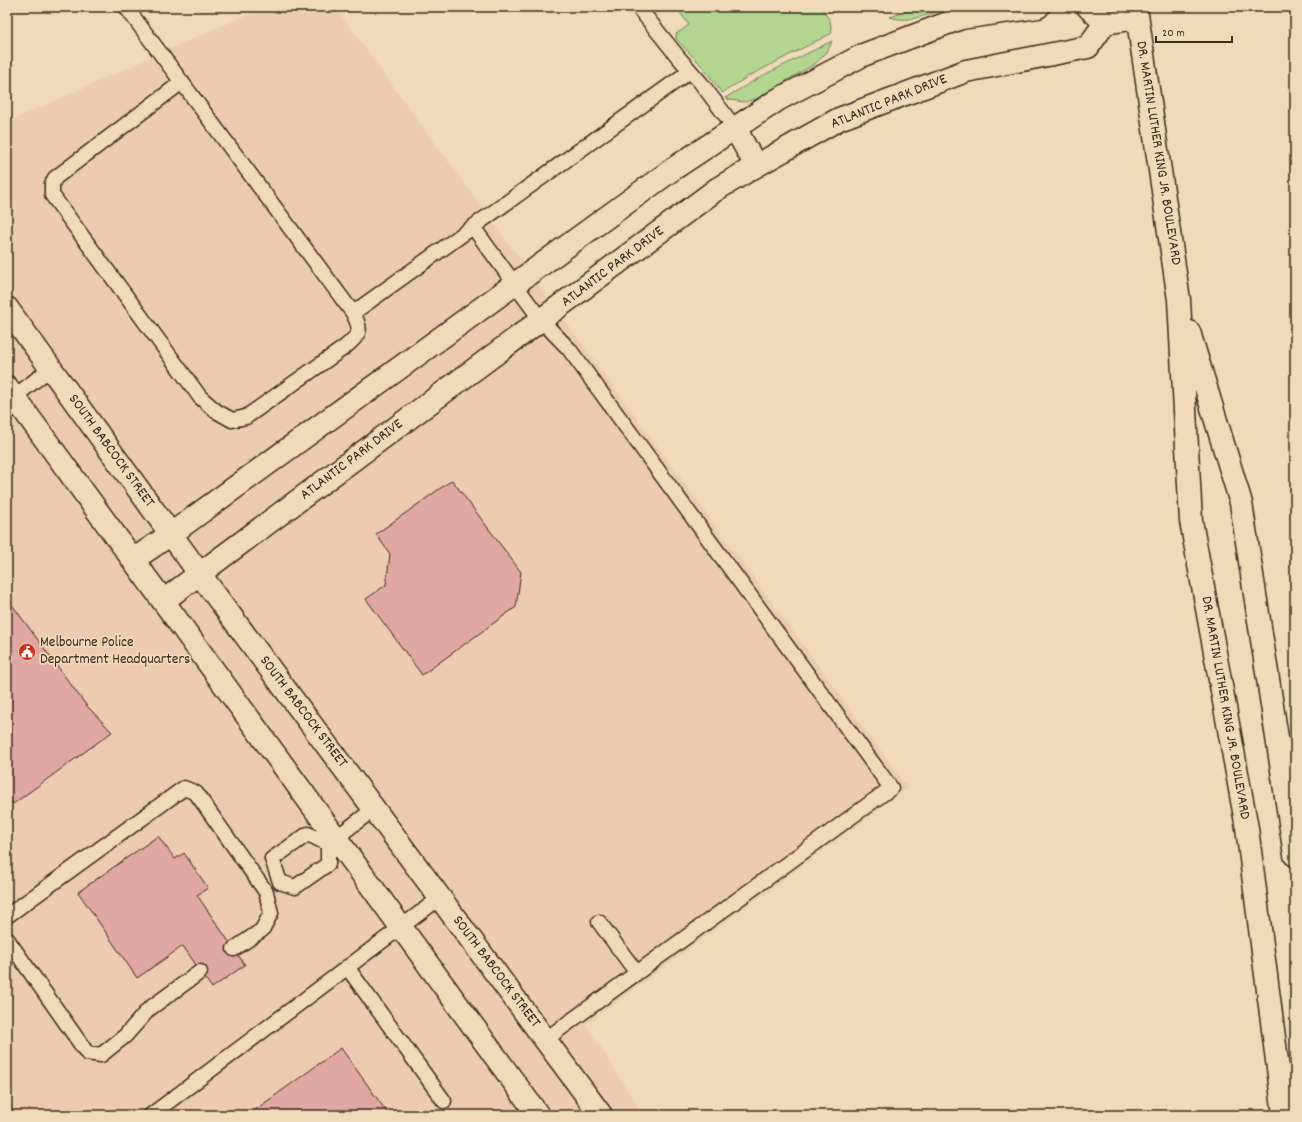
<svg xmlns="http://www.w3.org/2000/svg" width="1302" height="1122" font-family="Dekko,sans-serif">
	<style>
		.built { fill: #eccbb2 }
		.green { fill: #b3d590; stroke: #778057 }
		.building { fill: #e1a7a2; stroke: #3b2a1e }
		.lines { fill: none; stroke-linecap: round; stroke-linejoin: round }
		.service-casing { stroke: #3b2a1e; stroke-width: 17 }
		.minor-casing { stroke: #3b2a1e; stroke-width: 25 }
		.tertiary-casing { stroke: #3b2a1e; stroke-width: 25 }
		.secondary-casing { stroke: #3b2a1e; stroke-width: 25 }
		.service { stroke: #f0dab9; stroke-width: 14 }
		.minor { stroke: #f0dab9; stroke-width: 22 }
		.tertiary { stroke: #f0dab9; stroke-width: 22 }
		.secondary { stroke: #f0dab9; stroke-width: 22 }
		.labels { text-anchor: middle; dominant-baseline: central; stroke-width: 3.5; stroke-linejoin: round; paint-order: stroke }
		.street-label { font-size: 15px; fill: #3b2a1e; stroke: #f0dab9 }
		.poi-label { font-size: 15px; fill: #3b2a1e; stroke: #f0dab9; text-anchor: start }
	</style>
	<rect width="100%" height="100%" fill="#f0dab9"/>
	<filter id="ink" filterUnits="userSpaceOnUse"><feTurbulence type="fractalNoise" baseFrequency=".025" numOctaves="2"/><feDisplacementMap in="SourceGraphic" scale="8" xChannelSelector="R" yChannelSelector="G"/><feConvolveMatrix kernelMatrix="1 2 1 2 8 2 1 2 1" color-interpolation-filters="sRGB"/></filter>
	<g filter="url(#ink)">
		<!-- built -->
		<path class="built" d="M264,7h71l573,781 -322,236 57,91h-636v-993z"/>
		<!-- green -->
		<path class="green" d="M676,7h145l9,14 2,12 -83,43 -27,17 -20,-27 -26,-27v-5l13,-9z
			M919,7h31c-18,6 -41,17 -60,10z
			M832,41l-5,11 -11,11 -60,36 -12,3 -14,-2 -5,-2 37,-22z"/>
		<!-- building -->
		<path class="building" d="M452,480l69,92 -5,35 -94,68 -56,-76 20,-14 4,-31 -14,-20z
			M7,598l79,107 26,27 -99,72 -6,-8z
			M158,836l17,23 9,-6 24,35 -11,7 48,70 -33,23 -29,-42 -46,32 -59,-86z
			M341,1048l48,67h-141z"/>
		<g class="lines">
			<defs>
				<path id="service" d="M126,7l227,306c9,18 8,20 -8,34l-99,70 -14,3 -16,-9 -16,-14 -148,-202v-11l3,-6 127,-96
					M638,7l41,51 22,25 34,45
					M473,227l68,93 28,29 322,439 -345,251
					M353,313l337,-242
					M9,401l42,-33
					M329,843l45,-34
					M280,882l-8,-23 36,-25 20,10
					M280,882l15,5 33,-23v-20
					M7,916l177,-128 12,5 70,99 5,21 -9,17 -28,19
					M599,922l38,51
					M7,939l80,114 14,2 24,-19 24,-27 51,-37
					M347,967l97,134
					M151,1115l290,-218"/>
				<path id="minor" d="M1088,7l17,16
					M735,128l21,38
					M133,560l38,-26 502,-365 106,-70 84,-44 98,-37 77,-11
					M163,601l554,-412 39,-23 83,-47 127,-48 122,-24 17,-24 32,-5"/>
				<path id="tertiary" d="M1136,7l43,293 12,221 56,307 37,287
					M1189,332l52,171 54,352"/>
				<path id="secondary" d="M7,308l192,265 402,542
					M7,387l531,728"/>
			</defs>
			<!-- service casing -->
			<use href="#service" class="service-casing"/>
			<!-- minor casing -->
			<use href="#minor" class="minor-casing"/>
			<!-- tertiary casing -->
			<use href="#tertiary" class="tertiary-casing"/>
			<!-- secondary casing -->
			<use href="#secondary" class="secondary-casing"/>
			<!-- service -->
			<use href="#service" class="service"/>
			<!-- minor -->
			<use href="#minor" class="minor"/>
			<!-- tertiary -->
			<use href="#tertiary" class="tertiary"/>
			<!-- secondary -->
			<use href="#secondary" class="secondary"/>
		</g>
	</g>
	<!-- icons -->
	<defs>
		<symbol id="civic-disc" viewBox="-11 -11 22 22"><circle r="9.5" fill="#c8321e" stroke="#f0dab9"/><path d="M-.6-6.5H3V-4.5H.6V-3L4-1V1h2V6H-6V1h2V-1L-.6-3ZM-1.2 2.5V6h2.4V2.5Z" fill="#fff"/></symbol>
	</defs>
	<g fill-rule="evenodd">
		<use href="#civic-disc" x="17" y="642" width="20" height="20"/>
	</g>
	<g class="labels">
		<!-- street labels -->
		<g class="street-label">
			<text transform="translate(889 102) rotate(-22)">ATLANTIC PARK DRIVE</text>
			<text transform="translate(1158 153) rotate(81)">DR. MARTIN LUTHER KING JR. BOULEVARD</text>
			<text transform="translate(613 267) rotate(-37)">ATLANTIC PARK DRIVE</text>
			<text transform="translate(111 451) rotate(54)">SOUTH BABCOCK STREET</text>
			<text transform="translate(352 460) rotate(-37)">ATLANTIC PARK DRIVE</text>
			<text transform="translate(1225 708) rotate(80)">DR. MARTIN LUTHER KING JR. BOULEVARD</text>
			<text transform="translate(303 712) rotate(53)">SOUTH BABCOCK STREET</text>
			<text transform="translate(496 972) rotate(53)">SOUTH BABCOCK STREET</text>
		</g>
		<!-- poi labels -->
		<g class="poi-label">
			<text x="40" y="643">Melbourne Police<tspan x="40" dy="17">Department Headquarters</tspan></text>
		</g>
	</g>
	<!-- margin -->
	<rect width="1302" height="1122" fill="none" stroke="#f0dab9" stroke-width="24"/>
	<rect x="12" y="12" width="1278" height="1098" fill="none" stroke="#3b2a1e" stroke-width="1.5" filter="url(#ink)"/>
	<!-- scale -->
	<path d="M1156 36v6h76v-6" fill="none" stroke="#3b2a1e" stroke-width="2"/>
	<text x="1162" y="36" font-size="12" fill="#3b2a1e" stroke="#f0dab9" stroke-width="3" paint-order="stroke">20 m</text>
</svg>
